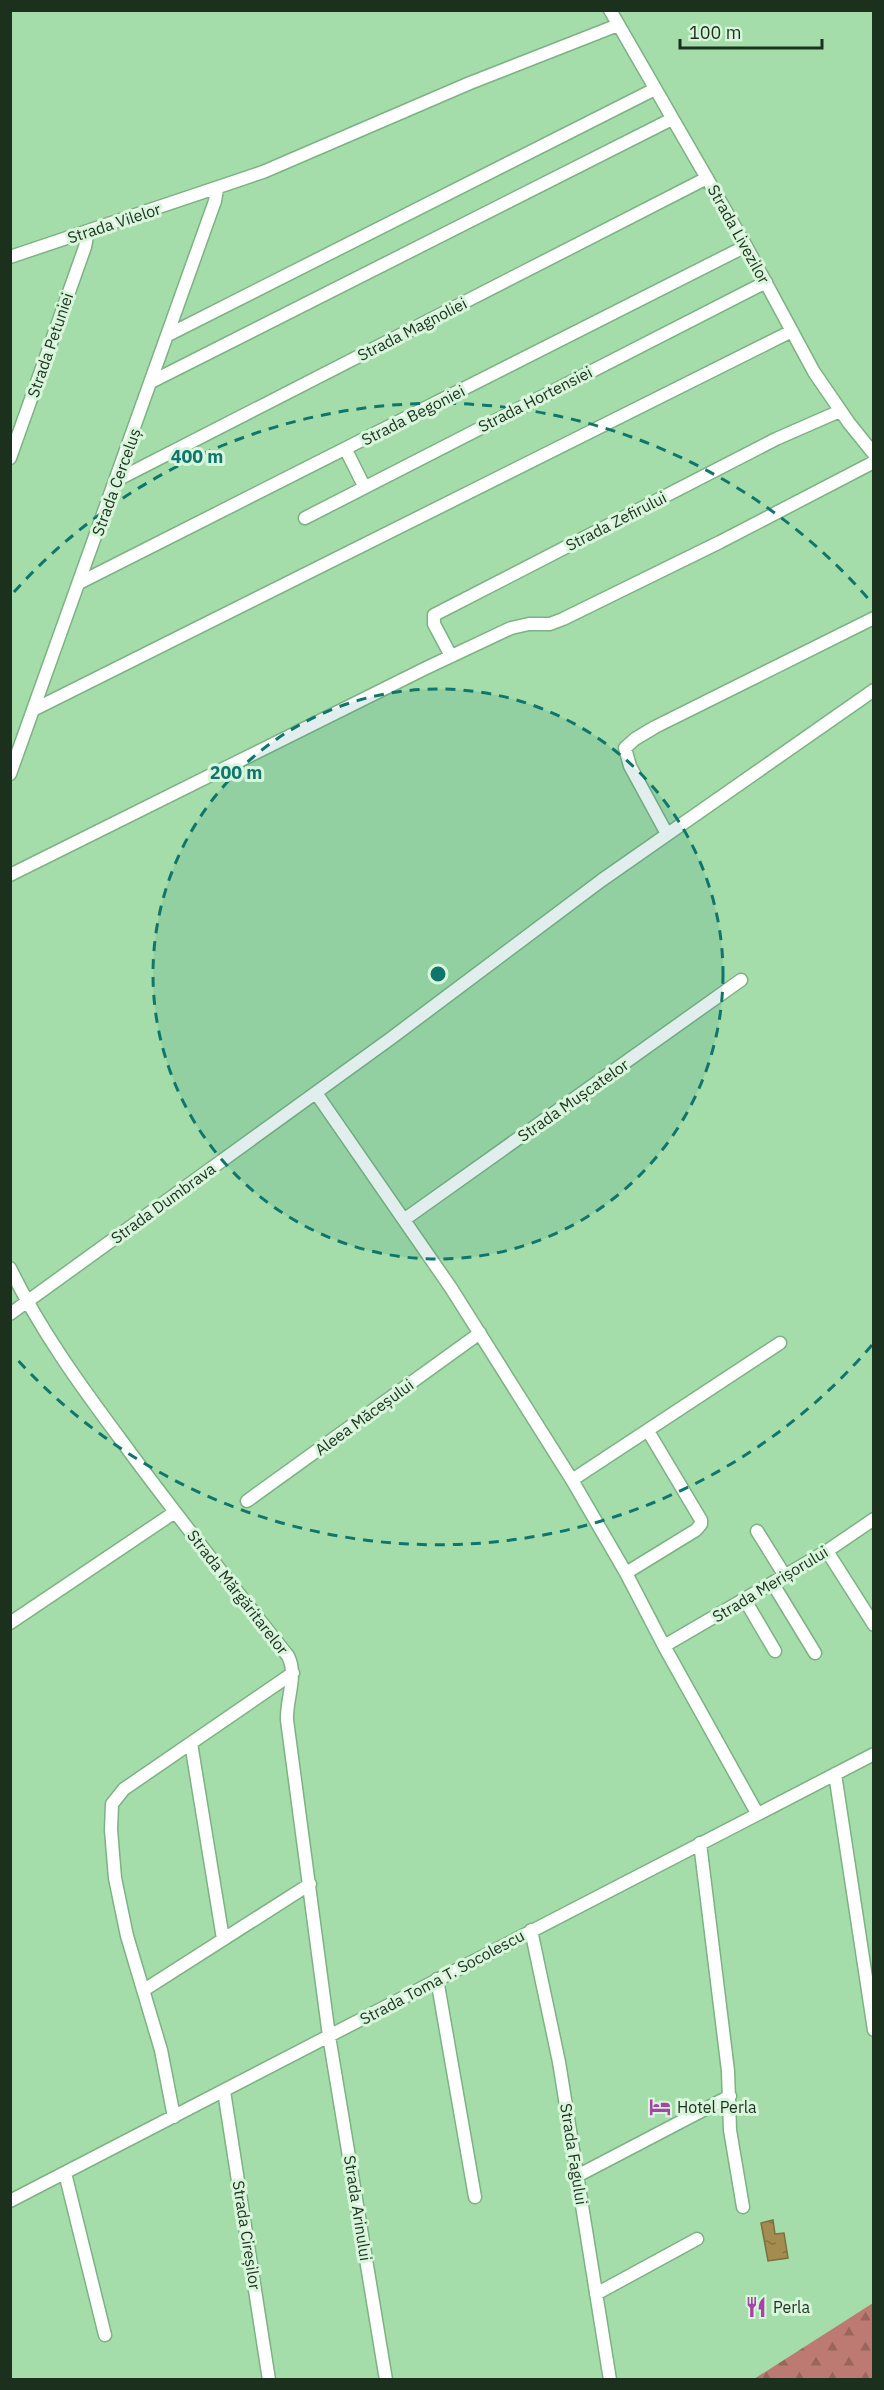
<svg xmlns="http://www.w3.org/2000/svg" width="884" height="2390" font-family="'IBM Plex Sans',sans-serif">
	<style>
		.forest { fill: url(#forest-firs) }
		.water { fill: url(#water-ripples); stroke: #7b7040; stroke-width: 1.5 }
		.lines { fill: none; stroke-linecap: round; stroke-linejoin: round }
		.minor-casing { stroke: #7bb382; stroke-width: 15 }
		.minor { stroke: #fff; stroke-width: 12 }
		.ring { fill: none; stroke: #0f766e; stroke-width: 3; stroke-dasharray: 10 8 }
		.labels { text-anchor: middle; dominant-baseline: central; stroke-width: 6; stroke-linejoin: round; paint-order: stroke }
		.street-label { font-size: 16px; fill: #1b311e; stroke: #d9f6dc }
		.poi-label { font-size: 16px; fill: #1b311e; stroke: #d9f6dc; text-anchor: start }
		.centre { fill: #0f766e; stroke: #d9f6dc; stroke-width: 3 }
		.ring-label { font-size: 18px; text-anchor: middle; font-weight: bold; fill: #0f766e; stroke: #d9f6dc; stroke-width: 6; stroke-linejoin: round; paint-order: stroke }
	</style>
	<defs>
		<pattern id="forest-firs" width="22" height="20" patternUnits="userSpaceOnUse" patternTransform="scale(1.5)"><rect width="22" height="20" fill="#bd7a72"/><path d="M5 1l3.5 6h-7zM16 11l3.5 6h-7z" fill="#99655d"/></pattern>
		<pattern id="water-ripples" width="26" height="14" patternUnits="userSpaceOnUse" patternTransform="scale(1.5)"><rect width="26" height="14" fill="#a48b4f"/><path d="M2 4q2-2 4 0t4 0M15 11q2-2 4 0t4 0" fill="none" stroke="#857241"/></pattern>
	</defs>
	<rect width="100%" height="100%" fill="#a4ddaa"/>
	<!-- forest -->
	<path class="forest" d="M873,2303v76h-119z"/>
	<!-- water -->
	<path class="water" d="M773,2220l2,14 9,-1 4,25 -20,3 -7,-38z"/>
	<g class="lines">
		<defs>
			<path id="minor" d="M610,10l136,236 68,126 35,51 25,31
				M10,257l253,-85 207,-89 148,-58
				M168,335l487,-246
				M151,382l521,-263
				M346,450l18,36
				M10,458l75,-211 3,-16
				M117,480l590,-302
				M305,518l461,-236
				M81,582l665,-336
				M451,656l-17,-32v-9l342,-176 64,-28
				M35,709l757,-378
				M10,774l205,-573 2,-12
				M667,834l-37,-68 -5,-18 10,-9 20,-12 219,-109
				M10,875l414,-206 87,-41 18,-4h21l13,-5 157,-77 154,-80
				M316,1093l135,195 121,192 54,93 38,73 93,167
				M405,1219l336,-239
				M10,1268c30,62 70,117 111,172 54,74 111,145 167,216 10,19 -2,43 -1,64l42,316 57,344
				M10,1314l380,-275 212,-159 272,-190
				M572,1480l208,-137
				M247,1501l233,-168
				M757,1531l28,45
				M827,1551l47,74
				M626,1573l70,-43 5,-6v-4l-53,-89
				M773,1584l42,69
				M745,1600l30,51
				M10,1623l165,-111
				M664,1646l163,-95 47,-32
				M191,1743l32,196
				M835,1774l39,256
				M700,1843l28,228 2,59 13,77
				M531,1930l28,132 51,318
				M437,1979l38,218
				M144,1990l166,-106
				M224,2091l45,289
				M174,2117l-13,-67 -34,-114 -12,-58 -4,-48 1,-26 12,-15 169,-116
				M65,2173l40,162
				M577,2176l153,-80
				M10,2201l864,-447
				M596,2294l101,-55"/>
		</defs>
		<!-- minor casing -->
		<use href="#minor" class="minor-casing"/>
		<!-- minor -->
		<use href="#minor" class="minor"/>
	</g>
	<!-- distance rings -->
	<circle cx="438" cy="974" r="285" fill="#0f766e" fill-opacity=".12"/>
	<g class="ring">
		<circle cx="438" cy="974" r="285"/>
		<path d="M872 1345A571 571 0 0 1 14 1356M14 592A571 571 0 0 1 872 603"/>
	</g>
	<!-- icons -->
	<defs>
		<symbol id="hotel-bare" viewBox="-9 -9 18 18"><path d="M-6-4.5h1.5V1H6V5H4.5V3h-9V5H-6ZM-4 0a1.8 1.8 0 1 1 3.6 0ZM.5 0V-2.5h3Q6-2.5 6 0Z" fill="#a742a7" stroke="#d9f6dc" stroke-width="2.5" paint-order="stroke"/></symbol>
		<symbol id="restaurant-bare" viewBox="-9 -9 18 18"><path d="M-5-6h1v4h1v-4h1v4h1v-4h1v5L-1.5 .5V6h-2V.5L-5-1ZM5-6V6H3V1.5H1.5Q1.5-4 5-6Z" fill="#a742a7" stroke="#d9f6dc" stroke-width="2.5" paint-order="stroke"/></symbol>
	</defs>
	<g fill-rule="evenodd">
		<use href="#hotel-bare" x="645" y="2092" width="30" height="30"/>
		<use href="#restaurant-bare" x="741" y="2292" width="30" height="30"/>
	</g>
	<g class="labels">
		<!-- street labels -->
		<g class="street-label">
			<text transform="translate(114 223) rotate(-18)">Strada Vilelor</text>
			<text transform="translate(739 234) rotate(61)">Strada Livezilor</text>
			<text transform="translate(412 329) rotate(-27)">Strada Magnoliei</text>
			<text transform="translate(50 345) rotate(-71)">Strada Petuniei</text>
			<text transform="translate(535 399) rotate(-27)">Strada Hortensiei</text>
			<text transform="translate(413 415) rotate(-27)">Strada Begoniei</text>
			<text transform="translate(116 482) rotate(-70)">Strada Cerceluș</text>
			<text transform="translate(616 521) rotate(-27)">Strada Zefirului</text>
			<text transform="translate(573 1100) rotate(-35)">Strada Mușcatelor</text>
			<text transform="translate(163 1203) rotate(-36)">Strada Dumbrava</text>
			<text transform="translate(364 1417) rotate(-36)">Aleea Măceșului</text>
			<text transform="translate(770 1584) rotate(-31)">Strada Merișorului</text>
			<text transform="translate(238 1592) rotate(52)">Strada Mărgăritarelor</text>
			<text transform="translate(442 1977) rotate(-28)">Strada Toma T. Socolescu</text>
			<text transform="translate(574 2154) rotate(81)">Strada Fagului</text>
			<text transform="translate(358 2208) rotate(81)">Strada Arinului</text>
			<text transform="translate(247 2235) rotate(81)">Strada Cireșilor</text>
		</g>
		<!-- poi labels -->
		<g class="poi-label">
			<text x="677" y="2107">Hotel Perla</text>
			<text x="773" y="2307">Perla</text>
		</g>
	</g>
	<circle cx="438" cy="974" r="9" class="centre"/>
	<g class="ring-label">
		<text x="197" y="463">400 m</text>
		<text x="236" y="779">200 m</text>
	</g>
	<!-- border -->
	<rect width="884" height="2390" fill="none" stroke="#1b311e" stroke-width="24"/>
	<!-- scale -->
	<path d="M680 39v9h142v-9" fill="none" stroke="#1b311e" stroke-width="3"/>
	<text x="689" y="39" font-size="18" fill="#1b311e" stroke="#d9f6dc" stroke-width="4.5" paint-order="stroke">100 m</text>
</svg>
